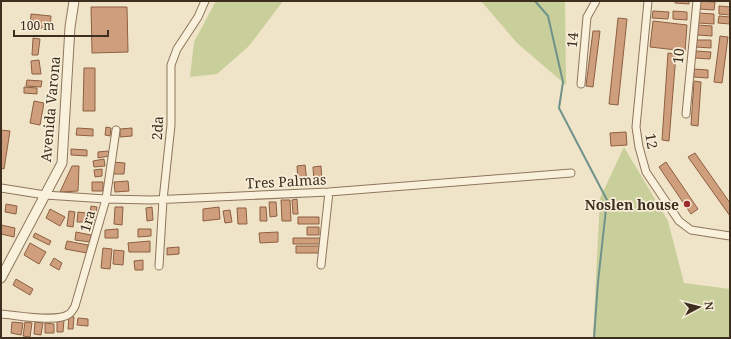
<svg xmlns="http://www.w3.org/2000/svg" width="731" height="339" font-family="'Noto Serif',serif">
	<style>
		.green { fill: #c9cf9b }
		.lines { fill: none; stroke-linecap: round; stroke-linejoin: round }
		.stream { stroke: #6f938a; stroke-width: 2 }
		.building { fill: #cf9f7d; stroke: #8d5f41 }
		.minor-casing { stroke: #8d765c; stroke-width: 9 }
		.tertiary-casing { stroke: #8d765c; stroke-width: 11 }
		.minor { stroke: #faf1dc; stroke-width: 7 }
		.tertiary { stroke: #faf1dc; stroke-width: 9 }
		.poi-dot { fill: #9e2a2b; stroke: #f7eed8; stroke-width: 1.5 }
		.labels { text-anchor: middle; dominant-baseline: central; stroke-width: 3.5; stroke-linejoin: round; paint-order: stroke }
		.street-label { font-size: 14px; fill: #3d2e20; stroke: #f7eed8 }
		.poi-label { font-size: 14px; font-weight: bold; fill: #3d2e20; stroke: #f7eed8; text-anchor: end }
	</style>
	<rect width="100%" height="100%" fill="#f0e4c8"/>
	<!-- green -->
	<path class="green" d="M216,1h67l-34,45 -32,28 -27,3 4,-35z
		M481,1h84l1,84 -49,-42z
		M624,147l44,74 16,62 46,6v49h-137l7,-140z"/>
	<g class="lines">
		<!-- stream -->
		<path class="stream" d="M535,1l13,15 15,66 -4,26 48,92 -9,82 -4,56"/>
	</g>
	<!-- building -->
	<path class="building" d="M675,1h14v3l-14,-1z
		M699,1l16,1 -1,8 -15,-1z
		M719,6l11,1v8l-11,-1z
		M91,7h36l1,45 -36,1z
		M653,11l16,1 -1,7 -16,-1z
		M673,11l14,1v8l-14,-1z
		M699,13l15,1v10l-16,-1z
		M31,14l20,2 -1,13 -20,-2z
		M719,16l11,1v7l-12,-1z
		M618,18l9,1 -9,86 -9,-1z
		M653,21l34,4 -2,26 -35,-4z
		M698,25l14,1v10l-15,-1z
		M593,31h7l-7,56 -7,-1z
		M720,36l8,1 -6,46 -8,-1z
		M33,38l7,1 -2,16h-6z
		M696,40h15v8l-15,-1z
		M696,51l15,1 -1,7 -15,-1z
		M668,53l8,1 -7,87 -7,-1z
		M39,60l2,14h-9l-1,-13z
		M84,68h11v43h-12z
		M694,69l14,1v8l-14,-1z
		M27,80l15,1 -1,6 -15,-1z
		M694,81l7,1 -3,44 -7,-1z
		M24,87l13,1v6l-13,-1z
		M34,101l10,2 -4,22 -10,-2z
		M106,127l5,1 -1,8 -5,-1z
		M77,128l16,1v7l-17,-1z
		M132,128v8l-12,1v-8z
		M1,130l9,1 -6,38 -3,-1z
		M626,132l1,13 -16,1 -1,-13z
		M71,149l16,1v6l-16,-1z
		M108,151l1,5 -11,2v-6z
		M695,153l35,50v13l-42,-59z
		M104,159l1,7 -11,1 -1,-6z
		M113,162l12,1 -1,11h-11z
		M666,162l32,47 -7,5 -32,-47z
		M305,165l2,17h-9l-1,-16z
		M72,166h7l-1,25 -18,1z
		M321,166l1,16h-8l-1,-15z
		M102,169v7l-7,1 -1,-7z
		M128,181l1,10 -14,1 -1,-10z
		M92,182h11v9h-11z
		M297,199l1,15h-5l-1,-14z
		M281,200h9l1,21h-9z
		M269,202h7l1,14 -7,1z
		M6,204l11,2 -1,8 -11,-2z
		M91,206l6,1 -4,19 -5,-1z
		M115,207h8l-1,18 -8,-1z
		M152,207l1,13 -6,1 -1,-13z
		M219,207l1,12 -17,2v-12z
		M260,207h6l1,14h-7z
		M237,208h9l1,16h-9z
		M50,209l15,8 -5,9 -14,-8z
		M230,210l2,12 -7,1 -2,-12z
		M69,211l6,1 -2,15 -6,-1z
		M78,212l8,1 -1,9h-8z
		M298,217h21v7h-21z
		M1,225l14,3 -1,9 -13,-3z
		M307,227h12v8h-12z
		M118,229v9h-13v-8z
		M138,229h13v7l-13,1z
		M76,232l15,3 -1,7 -15,-2z
		M278,232v10l-18,1 -1,-10z
		M35,233l16,8 -2,4 -16,-8z
		M293,238h27v6h-27z
		M67,241l21,4 -1,8 -22,-4z
		M150,241v11h-21l-1,-9z
		M30,243l16,9 -7,12 -15,-9z
		M296,246h24v7h-24z
		M179,247v7l-12,1v-7z
		M103,248l9,1 -2,20 -9,-1z
		M114,250l10,1 -1,14 -10,-1z
		M54,258l8,5 -3,7 -9,-5z
		M143,260v10h-8l-1,-9z
		M16,279l17,10 -3,6 -17,-10z
		M69,316l5,1 -1,12h-5z
		M78,318l10,1v7l-11,-1z
		M57,320h7l-1,12h-6z
		M12,322l11,1 -2,12 -10,-2z
		M25,322l7,1 -2,14 -7,-1z
		M35,322l8,1 -2,12 -7,-1z
		M45,323l9,1v9h-9z"/>
	<g class="lines">
		<defs>
			<path id="minor" d="M648,1l-12,126 3,20 7,25 33,49 12,9 39,6
				M581,84l6,-67 9,-16
				M686,114l11,-113
				M1,188l44,7 61,4 45,1 178,-8 242,-19
				M321,265l8,-73
				M159,266l4,-66 8,-75v-60l6,-16 21,-32 7,-16
				M1,314c15,1 57,9 68,0 3,-2 5,-6 6,-8l31,-107 10,-69"/>
			<path id="tertiary" d="M1,278l61,-115 8,-136 4,-26"/>
		</defs>
		<!-- minor casing -->
		<use href="#minor" class="minor-casing"/>
		<!-- tertiary casing -->
		<use href="#tertiary" class="tertiary-casing"/>
		<!-- minor -->
		<use href="#minor" class="minor"/>
		<!-- tertiary -->
		<use href="#tertiary" class="tertiary"/>
	</g>
	<!-- markers -->
	<circle class="poi-dot" cx="687" cy="204" r="4"/>
	<g class="labels">
		<!-- street labels -->
		<g class="street-label">
			<text transform="translate(572 40) rotate(-85)">14</text>
			<text transform="translate(678 56) rotate(-85)">10</text>
			<text transform="translate(50 109) rotate(-85)">Avenida Varona</text>
			<text transform="translate(157 128) rotate(-86)">2da</text>
			<text transform="translate(652 141) rotate(80)">12</text>
			<text transform="translate(286 181) rotate(-3)">Tres Palmas</text>
			<text transform="translate(87 221) rotate(-74)">1ra</text>
		</g>
		<!-- poi labels -->
		<g class="poi-label">
			<text x="679" y="204">Noslen house</text>
		</g>
	</g>
	<!-- border -->
	<rect width="731" height="339" fill="none" stroke="#3d2e20" stroke-width="4"/>
	<!-- north arrow -->
	<g transform="translate(699 307) rotate(83)" stroke="#f7eed8" stroke-width="3" paint-order="stroke">
	<path d="M0-3L7 15L0 10L-7 15Z" fill="#3d2e20"/>
	<text y="-6" font-size="11" font-weight="bold" text-anchor="middle" fill="#3d2e20">N</text>
	</g>
	<!-- scale -->
	<path d="M14 30v6h94v-6" fill="none" stroke="#3d2e20" stroke-width="2"/>
	<text x="20" y="30" font-size="12" fill="#3d2e20" stroke="#f7eed8" stroke-width="3" paint-order="stroke">100 m</text>
</svg>
